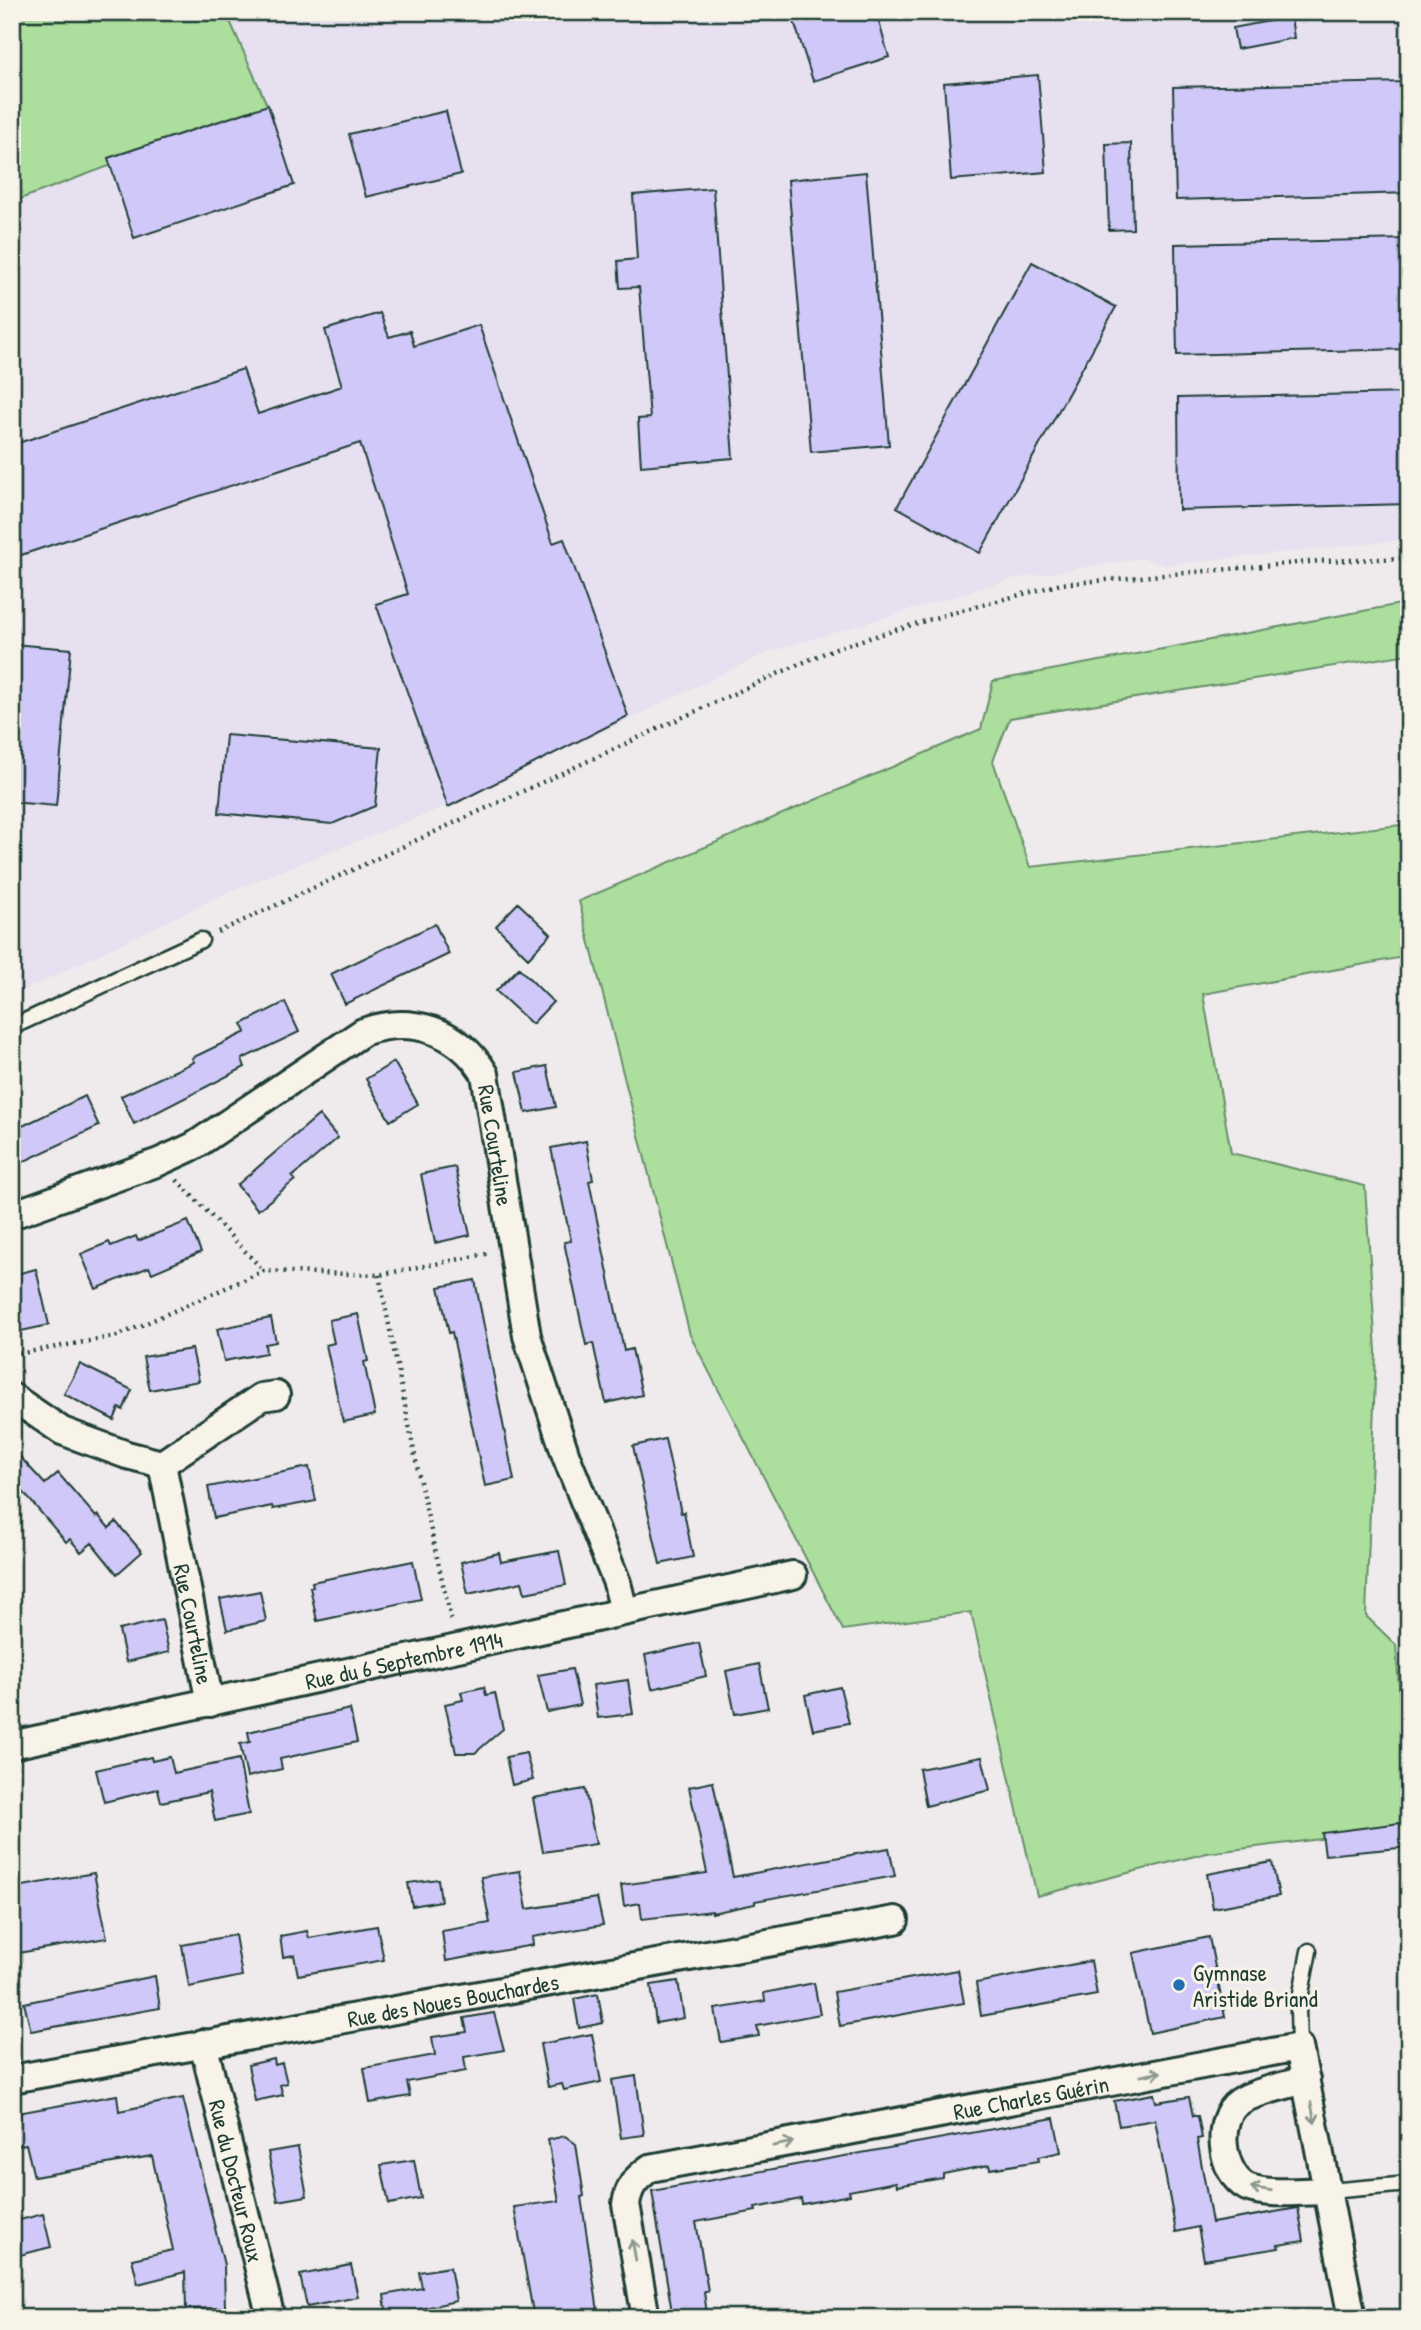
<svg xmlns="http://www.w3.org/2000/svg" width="1421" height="2330" font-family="'Patrick Hand',sans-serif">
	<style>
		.built { fill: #e6e0f0 }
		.green { fill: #acde9e; stroke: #668e69; stroke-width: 2 }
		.building { fill: #d1c8fa; stroke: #1f3d34; stroke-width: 2 }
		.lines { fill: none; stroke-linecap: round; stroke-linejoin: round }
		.service-casing { stroke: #1f3d34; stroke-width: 19 }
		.minor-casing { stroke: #1f3d34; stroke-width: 32 }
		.path { stroke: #1f3d34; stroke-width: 4.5; stroke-dasharray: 2 5; stroke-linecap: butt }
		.service { stroke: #f7f3e8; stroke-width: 14 }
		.minor { stroke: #f7f3e8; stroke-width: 26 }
		.oneway { stroke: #8b988e }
		.poi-dot { fill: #1f6fb2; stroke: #f7f3e8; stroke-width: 2.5 }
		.labels { text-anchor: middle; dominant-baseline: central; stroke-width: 6; stroke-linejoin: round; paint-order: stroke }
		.street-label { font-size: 23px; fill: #1f3d34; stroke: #f7f3e8 }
		.poi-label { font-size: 23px; fill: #1f3d34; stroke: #f7f3e8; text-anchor: start }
	</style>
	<rect width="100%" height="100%" fill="#efeaec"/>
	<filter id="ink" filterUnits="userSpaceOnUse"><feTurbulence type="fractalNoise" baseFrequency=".0143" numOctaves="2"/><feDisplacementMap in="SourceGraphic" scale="14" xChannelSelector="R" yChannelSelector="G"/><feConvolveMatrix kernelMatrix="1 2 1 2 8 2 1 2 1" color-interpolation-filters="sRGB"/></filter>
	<g filter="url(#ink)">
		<!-- built -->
		<path class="built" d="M226,12h1183v527l-244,26 -22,-7 -131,21 -246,74 -309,149 -227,89 -218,105v-794l255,-95z"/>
		<!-- green -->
		<path class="green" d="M12,12h214l42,95 -256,95z
			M1400,604l9,11v39l-399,64 -17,43 37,106 379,-43v132l-206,38 28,159 134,33 11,165 -10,265 30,29 13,183 -202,25 -170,43 -66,-284 -128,18 -153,-295 -111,-434 402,-172 12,-48z"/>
		<!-- building -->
		<path class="building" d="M791,12h85l13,45 -76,24z
			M1291,17l3,21 -57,11 -4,-21z
			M1038,75l8,97 -95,8 -7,-97z
			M1409,82v111l-233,7 -3,-113z
			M268,105l26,80 -160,53 -26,-80z
			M446,111l15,63 -95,23 -17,-63z
			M1131,143l2,86 -24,1 -3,-86z
			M866,172l23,273 -78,7 -23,-272z
			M713,188l20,270 -92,8 -3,-47 12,-1 -11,-131 -19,1 -2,-27 19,-2 -4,-64z
			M1409,239v110l-232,6 -2,-111z
			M1032,262l84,45 -136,246 -83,-46z
			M380,313l9,24 21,-6 4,15 65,-21 74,218 11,-4 64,177 -180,91 -72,-203 32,-10 -48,-151 -348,115v-113l231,-76 15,45 84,-28 -17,-56z
			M1409,393v111l-230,6 -1,-112z
			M12,644l59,5 -15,157 -44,-4z
			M226,735l155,13 -6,58 -43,18 -113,-11z
			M518,903l33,31 -23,24 -32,-32z
			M435,924l14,30 -104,50 -14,-30z
			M519,968l34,34 -21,22 -36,-33z
			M285,1002l14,30 -57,27 3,8 -111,57 -13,-28 73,-34 -2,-4 54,-26 -4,-8z
			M394,1062l24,42 -28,17 -24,-42z
			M547,1066l9,41 -30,6 -9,-41z
			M85,1096l14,30 -87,41v-36z
			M319,1115l19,23 -46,39 3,3 -37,30 -21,-25z
			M586,1141l7,39 -4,1 35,170 8,-2 10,46 -36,8 -13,-60 -7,2 -22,-103 7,-1 -20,-93z
			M455,1167l15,68 -35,8 -14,-69z
			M188,1221l13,31 -49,21 -3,-6 -53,22 -15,-35 28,-12 2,4 25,-10 2,5z
			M36,1269l13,56 -37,8v-58z
			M475,1280l39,200 -29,6 -33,-154 -3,1 -10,-46z
			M358,1314l10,47 -4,1 11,53 -32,7 -17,-77 8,-2 -5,-23z
			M271,1318l5,24 -11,2 1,9 -42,8 -7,-32z
			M192,1349l7,32 -49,9 -7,-33z
			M80,1364l52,26 -9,20 -4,-2 -5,12 -50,-26z
			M665,1439l16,74 3,-1 9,45 -33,7 -27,-118z
			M12,1448l33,36 13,-11 38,44 2,-2 11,13 7,-6 26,30 -25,22 -25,-31 -11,9 -11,-13 -4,3 -54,-63z
			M309,1467l7,34 -43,8 -1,-3 -58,12 -6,-31z
			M559,1551l7,34 -41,8 -3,-11 -54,12 -7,-32 38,-9 2,9z
			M413,1561l8,38 -104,22 -7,-34h3l-1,-5z
			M260,1591l6,30 -39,9 -7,-31z
			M162,1620l7,32 -43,10 -7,-32z
			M699,1643l7,33 -54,13 -7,-34z
			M759,1664l9,44 -33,6 -9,-43z
			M572,1669l8,36 -33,7 -9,-37z
			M628,1680l5,34 -35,4 -5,-33z
			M484,1687l2,8 9,-2 8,36 -28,24h-19l-11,-49 18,-4 -2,-8z
			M840,1687l9,36 -36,7 -8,-35z
			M350,1709l7,33 -77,17 2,10 -35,8 -7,-33 10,-2 -2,-10z
			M526,1753l7,27 -21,5 -6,-28z
			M151,1757l1,4 18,-4 4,16 65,-14 10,55 -34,7 -6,-29 -48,10 -3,-13 -54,13 -8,-32z
			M982,1757l8,33 -64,16 -7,-37z
			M713,1782l20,95 156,-29 6,28 -140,25v3l-43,9v-2l-70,8 -2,-16 -16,3 -3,-21 86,-12 -18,-86z
			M585,1789l11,55 -53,8 -10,-54z
			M1409,1822v25l-84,8 -3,-22z
			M1272,1862l7,34 -66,12 -6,-34z
			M520,1871l7,38 70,-11 6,27 -71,12 1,8 -87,16 -4,-30 48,-8 -9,-46z
			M94,1873l13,65 -95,16v-66z
			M438,1879l3,22 -29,5 -4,-23z
			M377,1926l7,34 -86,15 -4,-20 -11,2 -3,-21 27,-5 2,7z
			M235,1935l7,41 -53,11 -7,-42z
			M1209,1937l16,80 -75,16 -17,-80z
			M1091,1961l6,34 -116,21 -5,-33z
			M958,1970l6,33 -124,23 -6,-34z
			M155,1976l5,32 -129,23 -7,-28z
			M678,1981l6,37 -28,5 -5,-38z
			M814,1983l6,31 -63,12 2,10 -38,6 -6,-33 50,-8 -1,-8z
			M598,1994l5,29 -24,5 -5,-29z
			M494,2013l10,37 -40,7 2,14 -59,11 3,14 -40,7 -6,-35 71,-13 -3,-18 35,-5 -3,-14z
			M592,2034l9,48 -37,8 -2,-6 -14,3 -8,-43z
			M274,2059l1,6 7,-2 5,20 -7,2 3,10 -28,6 -7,-36z
			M636,2076l8,59 -23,3 -9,-58z
			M1154,2094l2,8 33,-5 4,19h5l4,22 -5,1 15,84 86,-15 6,33 -26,4 1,3 -75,12 -6,-33 -22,5 -21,-112 -36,6 -5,-25z
			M117,2095l2,16 64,-13 41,167 1,43 -39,1 -1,-37 -47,12 -6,-25 41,-9 -21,-94 -118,21 -8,-33 -14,3v-33z
			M1054,2118l7,34 -23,5 1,4 -49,8 -1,-4 -46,9v4l-46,8 -1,-4 -47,9 1,4 -48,9 -1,-5 -46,9 1,3 -60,11 12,69h-4l3,24 -34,3 -21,-127z
			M565,2136l11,8 8,52 -3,1 18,121h-65l-20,-111 45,-6 -11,-61z
			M298,2147l9,49 -29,5 -10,-49z
			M414,2160l7,38 -32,6 -8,-39z
			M43,2214l8,33 -39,10v-35z
			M351,2265l7,32 -51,10 -7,-32z
			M450,2267l6,34 -45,10 1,7h-25l-3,-23 38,-7 -3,-16z"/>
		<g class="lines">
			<defs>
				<path id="service" d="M12,1027l189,-87
					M1299,2047l-1,-38 11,-58
					M1329,2191l80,-7"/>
				<g id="minor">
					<path id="s1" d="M12,1215l147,-53 35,-16 169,-114c48,-17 95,-2 122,42l42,262 39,120 51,127 7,28"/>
					<path id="s2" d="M12,1397l50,34 65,24 35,9 48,239"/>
					<path d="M162,1464l99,-67 15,-2"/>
					<path id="s3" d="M12,1745l781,-170"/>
					<path id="s4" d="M203,2043l68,275"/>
					<path id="s5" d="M12,2079l883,-159"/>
					<path d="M1306,2080c-16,4 -55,13 -67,22 -25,17 -18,72 8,85 21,9 59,4 82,4"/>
					<path id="s6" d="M646,2318l-20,-114c3,-18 9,-25 24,-36l649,-121 53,271"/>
				</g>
			</defs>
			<!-- service casing -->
			<use href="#service" class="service-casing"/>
			<!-- minor casing -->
			<use href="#minor" class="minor-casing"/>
			<!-- path -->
			<path class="path" d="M218,932l539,-249 79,-35 112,-34 113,-30 259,-23 89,-3
				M177,1180l87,91
				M379,1275l43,216 30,133
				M12,1355l105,-19 147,-65 115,4 112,-22"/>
			<!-- service -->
			<use href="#service" class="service"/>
			<!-- minor -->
			<use href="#minor" class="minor"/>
		</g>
		<!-- one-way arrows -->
		<defs><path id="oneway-shaft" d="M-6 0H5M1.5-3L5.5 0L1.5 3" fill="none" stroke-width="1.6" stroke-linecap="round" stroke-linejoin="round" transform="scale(1.75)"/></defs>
		<g class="oneway">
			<use href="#oneway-shaft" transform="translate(1151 2074) rotate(-11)"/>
			<use href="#oneway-shaft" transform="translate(1313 2113) rotate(79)"/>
			<use href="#oneway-shaft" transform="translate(783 2144) rotate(-11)"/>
			<use href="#oneway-shaft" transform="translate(1261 2189) rotate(-171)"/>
			<use href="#oneway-shaft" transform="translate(634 2250) rotate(-100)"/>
		</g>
	</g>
	<!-- markers -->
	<circle class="poi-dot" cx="1179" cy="1985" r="7"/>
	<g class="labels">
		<!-- street labels -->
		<g class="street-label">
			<text stroke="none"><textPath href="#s1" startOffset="611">Rue Courteline</textPath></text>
			<text stroke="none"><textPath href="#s2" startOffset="329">Rue Courteline</textPath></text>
			<text stroke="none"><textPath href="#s3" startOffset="401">Rue du 6 Septembre 1914</textPath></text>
			<text stroke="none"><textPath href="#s5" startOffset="448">Rue des Noues Bouchardes</textPath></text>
			<text stroke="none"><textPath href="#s6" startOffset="548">Rue Charles Guérin</textPath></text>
			<text stroke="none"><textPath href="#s4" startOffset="142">Rue du Docteur Roux</textPath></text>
		</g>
		<!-- poi labels -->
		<g class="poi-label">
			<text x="1193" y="1972">Gymnase<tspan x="1193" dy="26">Aristide Briand</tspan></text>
		</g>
	</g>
	<!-- margin -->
	<rect width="1421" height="2330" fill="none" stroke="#f7f3e8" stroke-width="42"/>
	<rect x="21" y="21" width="1379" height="2288" fill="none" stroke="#1f3d34" stroke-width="2.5" filter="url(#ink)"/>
</svg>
